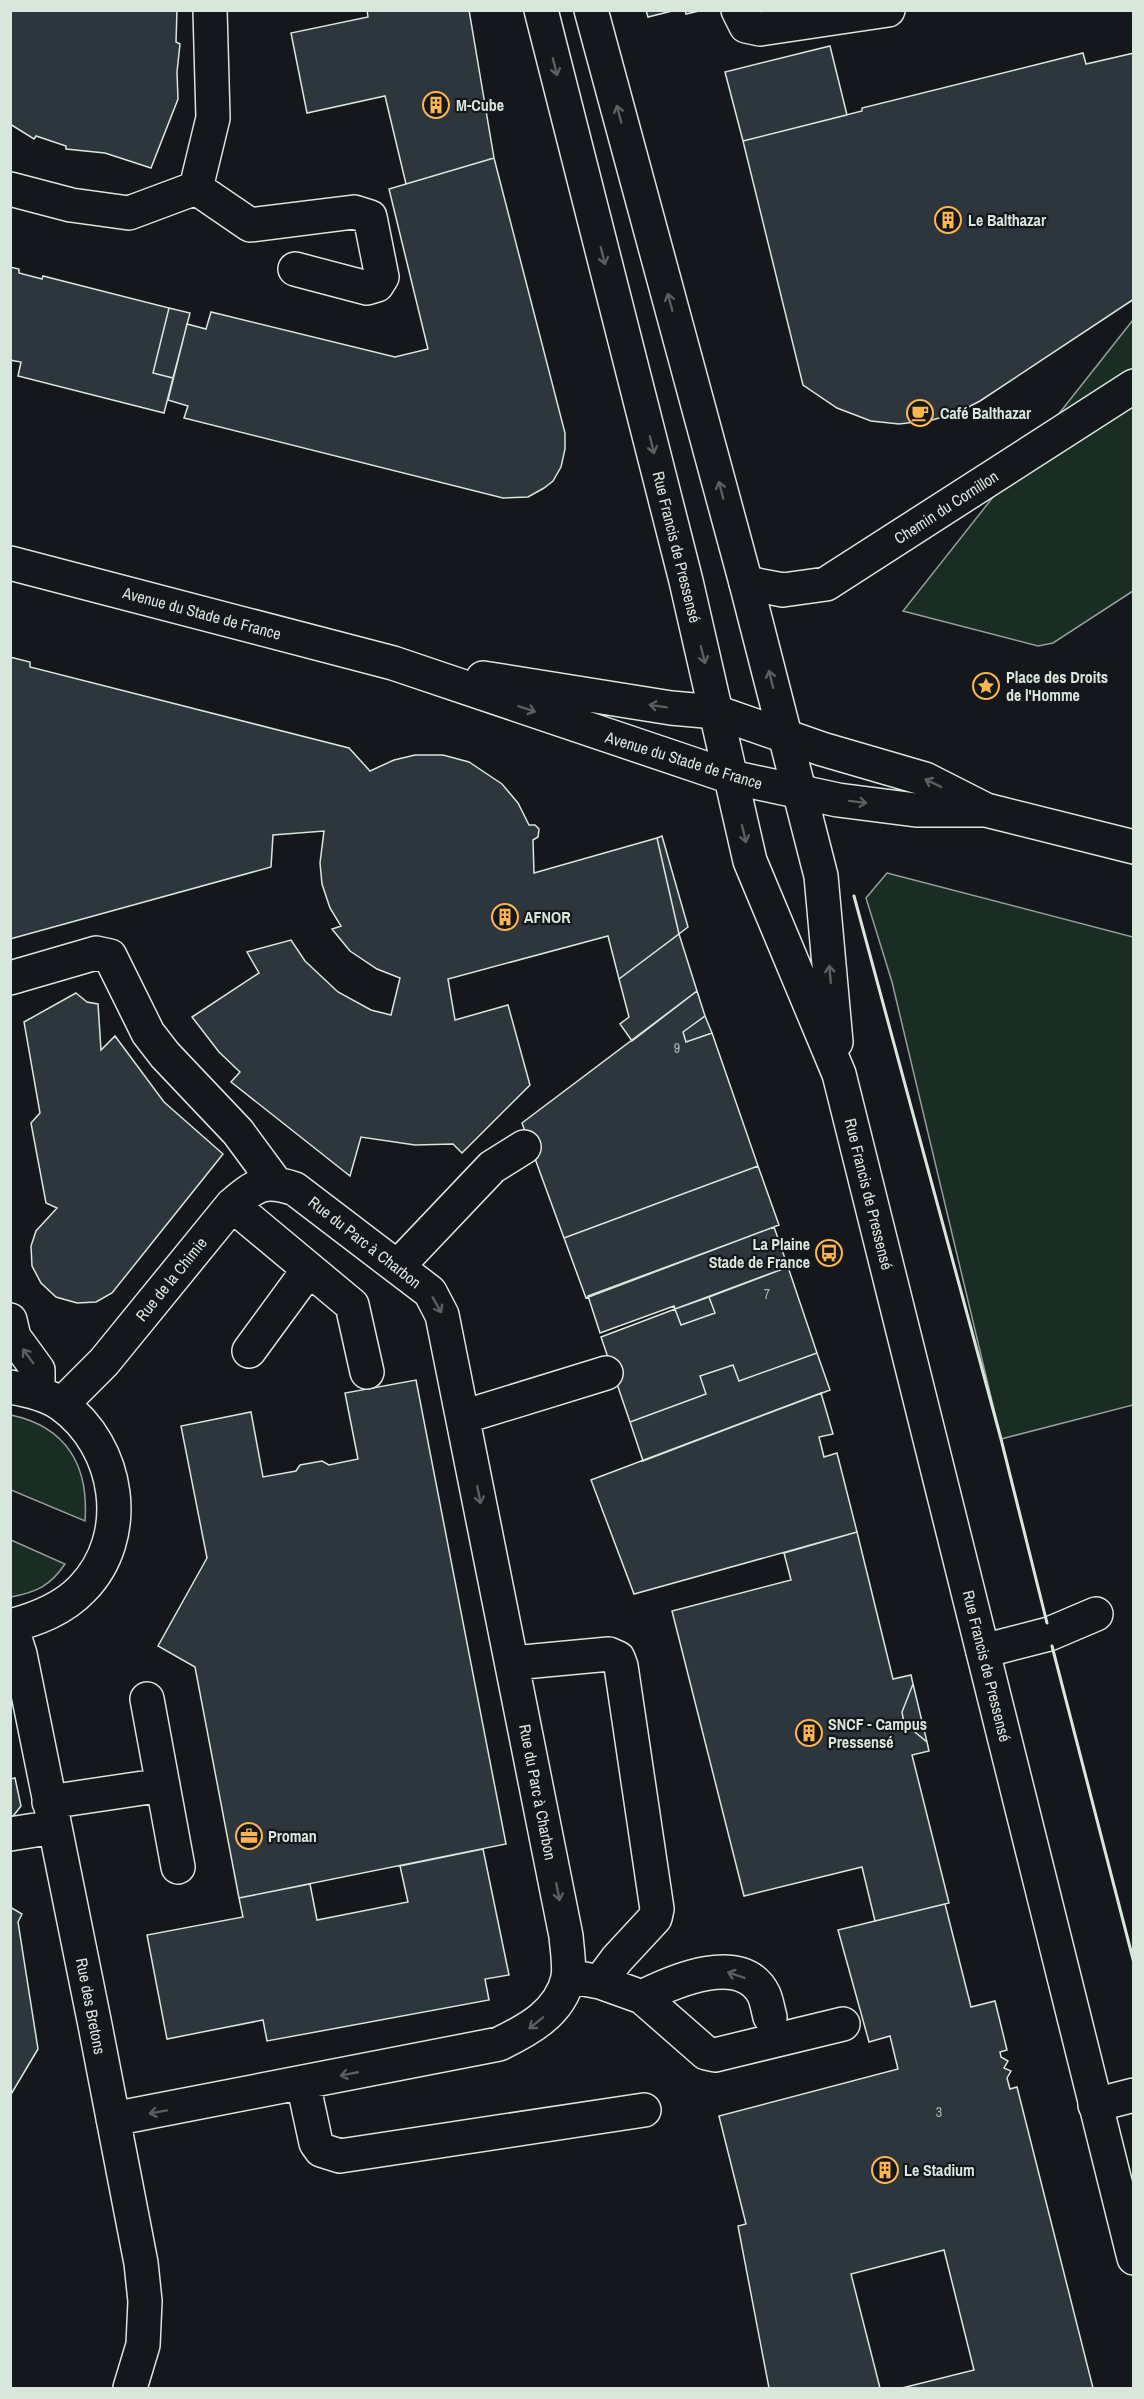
<svg xmlns="http://www.w3.org/2000/svg" width="1144" height="2399" font-family="'Archivo Narrow',sans-serif">
	<style>
		.green { fill: #1a2d24; stroke: #939e99; stroke-width: 1.5 }
		.building { fill: #2c363c; stroke: #d8e6dc; stroke-width: 1.5 }
		.lines { fill: none; stroke-linecap: round; stroke-linejoin: round }
		.minor-casing { stroke: #d8e6dc; stroke-width: 36 }
		.major-casing { stroke: #d8e6dc; stroke-width: 36 }
		.minor { stroke: #14181c; stroke-width: 33 }
		.major { stroke: #14181c; stroke-width: 33 }
		.wall { stroke: #d8e6dc; stroke-width: 3 }
		.oneway { stroke: #59605f }
		.labels { text-anchor: middle; dominant-baseline: central; stroke-width: 4.5; stroke-linejoin: round; paint-order: stroke }
		.number-label { font-size: 14px; fill: #adbab4 }
		.poi-label { font-size: 16px; font-weight: bold; fill: #d8e6dc; stroke: #14181c; text-anchor: start }
		.street-label { font-size: 16px; fill: #d8e6dc; stroke: #14181c }
	</style>
	<rect width="100%" height="100%" fill="#14181c"/>
	<!-- green -->
	<path class="green" d="M1133,320v271l-80,52 -15,3 -135,-35z
		M887,873l246,64v468l-132,34 -109,-457 -26,-84z
		M11,1415c56,12 78,51 74,106l-74,-31z
		M11,1540l54,24c-15,22 -28,28 -54,33z"/>
	<!-- building -->
	<path class="building" d="M10,10h167l-1,32 4,2 -3,28 1,27 -27,69 -46,-15 -39,-4v-3l-30,-10 -2,3 -24,-15z
		M367,10h102l25,148 -88,26 -21,-88 -78,17 -16,-80 77,-16z
		M646,10h30l-28,7z
		M685,10h18l-17,4z
		M830,46l17,69 -104,26 -18,-69z
		M1083,53l3,11 48,-11v246l-154,102 -23,12 -25,7 -33,4 -28,-3 -34,-13 -34,-23 -60,-244 119,-30v-3z
		M494,158l71,275v16l-4,18 -8,14 -9,7 -16,9 -25,1 -319,-80 4,-12 -20,-6 19,-76 19,5 5,-17 184,45 33,-8 -39,-160z
		M10,267l9,2v4l23,6 1,-3 126,32 -16,65 20,5 -9,35 -146,-37 3,-14 -11,-2z
		M169,308l21,5 -17,65 -20,-5z
		M10,657l20,5v5l319,81 21,23 24,-11 21,-5h28l26,7 33,22 16,19 11,22h6l4,4 -1,8 -5,3 1,33 123,-35 22,96 -60,45 -11,-43 -160,43 7,41 53,-15 22,80 -68,68 -9,-9 -38,1 -54,-8 -11,39 -119,-94 9,-10 -21,-20 -27,-35 67,-44 -12,-21 44,-12 14,21 33,31 33,18 20,5 9,-37 -23,-9 -27,-18 -18,-22 9,-3 -11,-18 -8,-24 -2,-21 4,-32 -51,4 -2,32 -261,72z
		M662,836l26,91 -9,7 -22,-96z
		M679,934l18,57 -65,50 -12,-17 9,-7 -10,-38z
		M697,991l8,25 -22,16 3,10 26,-9 46,133 -194,72 -42,-115z
		M76,993l11,9 11,2 3,46 14,-14 49,66 59,52 -111,139 -16,9 -19,1 -21,-6 -15,-14 -9,-17 -1,-20 5,-15 21,-23 -11,-5 -15,-80 9,-10 -16,-91z
		M705,1016l7,17 -26,9 -3,-10z
		M758,1166l21,59 -193,73 -22,-60z
		M774,1227l14,40 -113,42 -1,-3 -74,27 -12,-37z
		M788,1267l29,86 -78,28 -6,-16 -33,11 6,18 -76,28 -29,-85 74,-28 6,16 34,-12 -6,-16z
		M709,1297l6,16 -34,12 -6,-16z
		M817,1353l13,37 -187,71 -13,-39 76,-28 -6,-18 33,-11 6,16z
		M416,1380l90,464 -267,54 -44,-231 -37,-21 49,-88 -26,-132 70,-14 12,65 33,-6 4,-6 22,-4 7,4 29,-6 -13,-66z
		M821,1393l12,41 -14,3 5,20 13,-4 20,79 -223,62 -43,-114z
		M857,1532l36,147 18,-4 2,9 -11,28 2,11 23,19 2,9 -17,4 37,148 -74,18 -13,-54 -118,29 -72,-285 119,-31 -7,-27z
		M913,1684l14,58 -23,-19 -2,-11z
		M15,1778l6,28 -11,14v-41z
		M483,1849l26,126 -24,4 4,21 -222,41 -4,-21 -96,19 -20,-104 96,-18 -4,-19 71,-14 7,36 91,-18 -8,-36z
		M945,1904l26,103 24,-6 12,49 -7,2 1,5 7,4 -4,7 7,3 -4,7 3,11 7,-2 76,301h-191l72,-18 -30,-120 -93,24 29,114h-111l-31,-162 8,-2 -27,-108 179,-47 -8,-33 -21,6 -31,-112z
		M10,1907l12,7 -4,8 20,127 -28,47z"/>
	<g class="lines">
		<defs>
			<path id="minor" d="M738,10l8,16 14,3 128,-19
				M196,188l54,37 104,-13 16,5 12,60 -5,8 -10,3 -72,-19
				M10,189l61,16 58,8 67,-25 17,-70 -3,-108
				M10,563l383,100 338,114 107,23 78,10h70
				M746,583l37,7 43,-6 308,-198
				M483,678l188,30 45,4 106,37 103,30 61,31 148,37
				M10,978l86,-25 14,3 38,77 17,22 73,77 36,49
				M232,1205l120,100 15,67
				M398,1266l94,-99 32,-20
				M10,1320l4,17 24,33v22
				M249,1351l60,-82
				M10,1387c18,3 37,7 52,18 57,41 72,131 20,184 -19,20 -45,30 -72,37
				M62,1404l42,-42 128,-157c24,-20 32,-27 63,-16l135,103 12,23 124,621c1,13 4,29 2,42 -8,35 -40,52 -69,66l-386,75
				M463,1417l143,-44
				M11,1626l9,28 75,371 46,238 4,38 -2,44 -13,43
				M983,1651l66,-17 47,-20
				M513,1663l96,-9 9,4 3,8 36,243 -2,9 -38,41 -17,23 -32,-6
				M147,1699l31,168
				M49,1802l114,-17
				M10,1834l44,-7
				M600,1982l42,15 64,56 9,2 128,-31
				M642,1997c30,-15 101,-47 122,-2 3,7 4,15 6,22
				M303,2083l13,60 5,7 19,6 304,-46
				M1095,2105l39,-10"/>
			<path id="major" d="M541,10l145,571 64,280 89,213 295,1184
				M591,10l155,573 75,293 15,166"/>
		</defs>
		<!-- minor casing -->
		<use href="#minor" class="minor-casing"/>
		<!-- major casing -->
		<use href="#major" class="major-casing"/>
		<!-- minor -->
		<use href="#minor" class="minor"/>
		<!-- major -->
		<use href="#major" class="major"/>
		<!-- wall -->
		<path class="wall" d="M854,896l147,543 46,184
			M1052,1646l82,317"/>
	</g>
	<!-- one-way arrows -->
	<defs><path id="oneway-shaft" d="M-6 0H5M1.5-3L5.5 0L1.5 3" fill="none" stroke-width="1.6" stroke-linecap="round" stroke-linejoin="round" transform="scale(1.5)"/></defs>
	<g class="oneway">
		<use href="#oneway-shaft" transform="translate(555 67) rotate(76)"/>
		<use href="#oneway-shaft" transform="translate(619 114) rotate(-105)"/>
		<use href="#oneway-shaft" transform="translate(603 256) rotate(76)"/>
		<use href="#oneway-shaft" transform="translate(670 302) rotate(-105)"/>
		<use href="#oneway-shaft" transform="translate(652 445) rotate(76)"/>
		<use href="#oneway-shaft" transform="translate(721 490) rotate(-105)"/>
		<use href="#oneway-shaft" transform="translate(703 655) rotate(76)"/>
		<use href="#oneway-shaft" transform="translate(771 679) rotate(-104)"/>
		<use href="#oneway-shaft" transform="translate(658 706) rotate(-171)"/>
		<use href="#oneway-shaft" transform="translate(527 709) rotate(19)"/>
		<use href="#oneway-shaft" transform="translate(933 783) rotate(-154)"/>
		<use href="#oneway-shaft" transform="translate(858 802) rotate(7)"/>
		<use href="#oneway-shaft" transform="translate(744 834) rotate(77)"/>
		<use href="#oneway-shaft" transform="translate(830 974) rotate(-95)"/>
		<use href="#oneway-shaft" transform="translate(437 1305) rotate(60)"/>
		<use href="#oneway-shaft" transform="translate(28 1356) rotate(-126)"/>
		<use href="#oneway-shaft" transform="translate(479 1495) rotate(79)"/>
		<use href="#oneway-shaft" transform="translate(558 1892) rotate(79)"/>
		<use href="#oneway-shaft" transform="translate(736 1975) rotate(-161)"/>
		<use href="#oneway-shaft" transform="translate(536 2023) rotate(141)"/>
		<use href="#oneway-shaft" transform="translate(349 2074) rotate(169)"/>
		<use href="#oneway-shaft" transform="translate(158 2112) rotate(170)"/>
	</g>
	<!-- icons -->
	<defs>
		<symbol id="building-ring" viewBox="-11 -11 22 22"><circle r="9.5" fill="#14181c" stroke="#ffb74d" stroke-width="1.5"/><path d="M-4-6H4V6H1V3H-1V6H-4ZM-2.5-4.3h1.7v1.8h-1.7ZM.8-4.3h1.7v1.8H.8ZM-2.5-1h1.7V.8h-1.7ZM.8-1h1.7V.8H.8Z" fill="#ffb74d"/></symbol>
		<symbol id="cafe-ring" viewBox="-11 -11 22 22"><circle r="9.5" fill="#14181c" stroke="#ffb74d" stroke-width="1.5"/><path d="M-5.5-4.5H6V0H3Q3 3.5 0 3.5H-2.5Q-5.5 3.5-5.5 0ZM3-3.2v2h1.7v-2ZM-6 4.5H4V6H-6Z" fill="#ffb74d"/></symbol>
		<symbol id="sight-ring" viewBox="-11 -11 22 22"><circle r="9.5" fill="#14181c" stroke="#ffb74d" stroke-width="1.5"/><path d="M0-6L1.8-2.2L6-1.7L2.9 1.2L3.7 5.4L0 3.3L-3.7 5.4L-2.9 1.2L-6-1.7L-1.8-2.2Z" fill="#ffb74d"/></symbol>
		<symbol id="bus-ring" viewBox="-11 -11 22 22"><circle r="9.5" fill="#14181c" stroke="#ffb74d" stroke-width="1.5"/><path d="M-5-6H5V4H4V6H2V4H-2V6H-4V4H-5ZM-3.5-4V0h7V-4ZM-3.5 1.2v1.5H-2V1.2ZM2 1.2v1.5H3.5V1.2Z" fill="#ffb74d"/></symbol>
		<symbol id="office-ring" viewBox="-11 -11 22 22"><circle r="9.5" fill="#14181c" stroke="#ffb74d" stroke-width="1.5"/><path d="M-6-3h4V-5.5h4V-3h4V5H-6ZM-1-4.5V-3h2v-1.5ZM-6 0V1H6V0Z" fill="#ffb74d"/></symbol>
	</defs>
	<g fill-rule="evenodd">
		<use href="#building-ring" x="421" y="90" width="30" height="30"/>
		<use href="#building-ring" x="933" y="205" width="30" height="30"/>
		<use href="#cafe-ring" x="905" y="398" width="30" height="30"/>
		<use href="#sight-ring" x="971" y="671" width="30" height="30"/>
		<use href="#building-ring" x="490" y="902" width="30" height="30"/>
		<use href="#bus-ring" x="814" y="1238" width="30" height="30"/>
		<use href="#building-ring" x="794" y="1718" width="30" height="30"/>
		<use href="#office-ring" x="234" y="1821" width="30" height="30"/>
		<use href="#building-ring" x="870" y="2155" width="30" height="30"/>
	</g>
	<g class="labels">
		<!-- number labels -->
		<g class="number-label">
			<text x="677" y="1048">9</text>
			<text x="767" y="1294">7</text>
			<text x="939" y="2112">3</text>
		</g>
		<!-- poi labels -->
		<g class="poi-label">
			<text x="456" y="105">M-Cube</text>
			<text x="968" y="220">Le Balthazar</text>
			<text x="940" y="413">Café Balthazar</text>
			<text x="1006" y="677">Place des Droits<tspan x="1006" dy="18">de l'Homme</tspan></text>
			<text x="524" y="917">AFNOR</text>
			<text x="810" y="1244" text-anchor="end">La Plaine<tspan x="810" dy="18">Stade de France</tspan></text>
			<text x="828" y="1724">SNCF - Campus<tspan x="828" dy="18">Pressensé</tspan></text>
			<text x="268" y="1836">Proman</text>
			<text x="904" y="2170">Le Stadium</text>
		</g>
		<!-- street labels -->
		<g class="street-label">
			<text transform="translate(946 507) rotate(-33)">Chemin du Cornillon</text>
			<text transform="translate(677 547) rotate(76)">Rue Francis de Pressensé</text>
			<text transform="translate(202 613) rotate(15)">Avenue du Stade de France</text>
			<text transform="translate(684 760) rotate(17)">Avenue du Stade de France</text>
			<text transform="translate(869 1194) rotate(76)">Rue Francis de Pressensé</text>
			<text transform="translate(365 1242) rotate(38)">Rue du Parc à Charbon</text>
			<text transform="translate(171 1279) rotate(-51)">Rue de la Chimie</text>
			<text transform="translate(987 1666) rotate(76)">Rue Francis de Pressensé</text>
			<text transform="translate(538 1792) rotate(79)">Rue du Parc à Charbon</text>
			<text transform="translate(91 2006) rotate(79)">Rue des Bretons</text>
		</g>
	</g>
	<!-- border -->
	<rect width="1144" height="2399" fill="none" stroke="#d8e6dc" stroke-width="24"/>
</svg>
